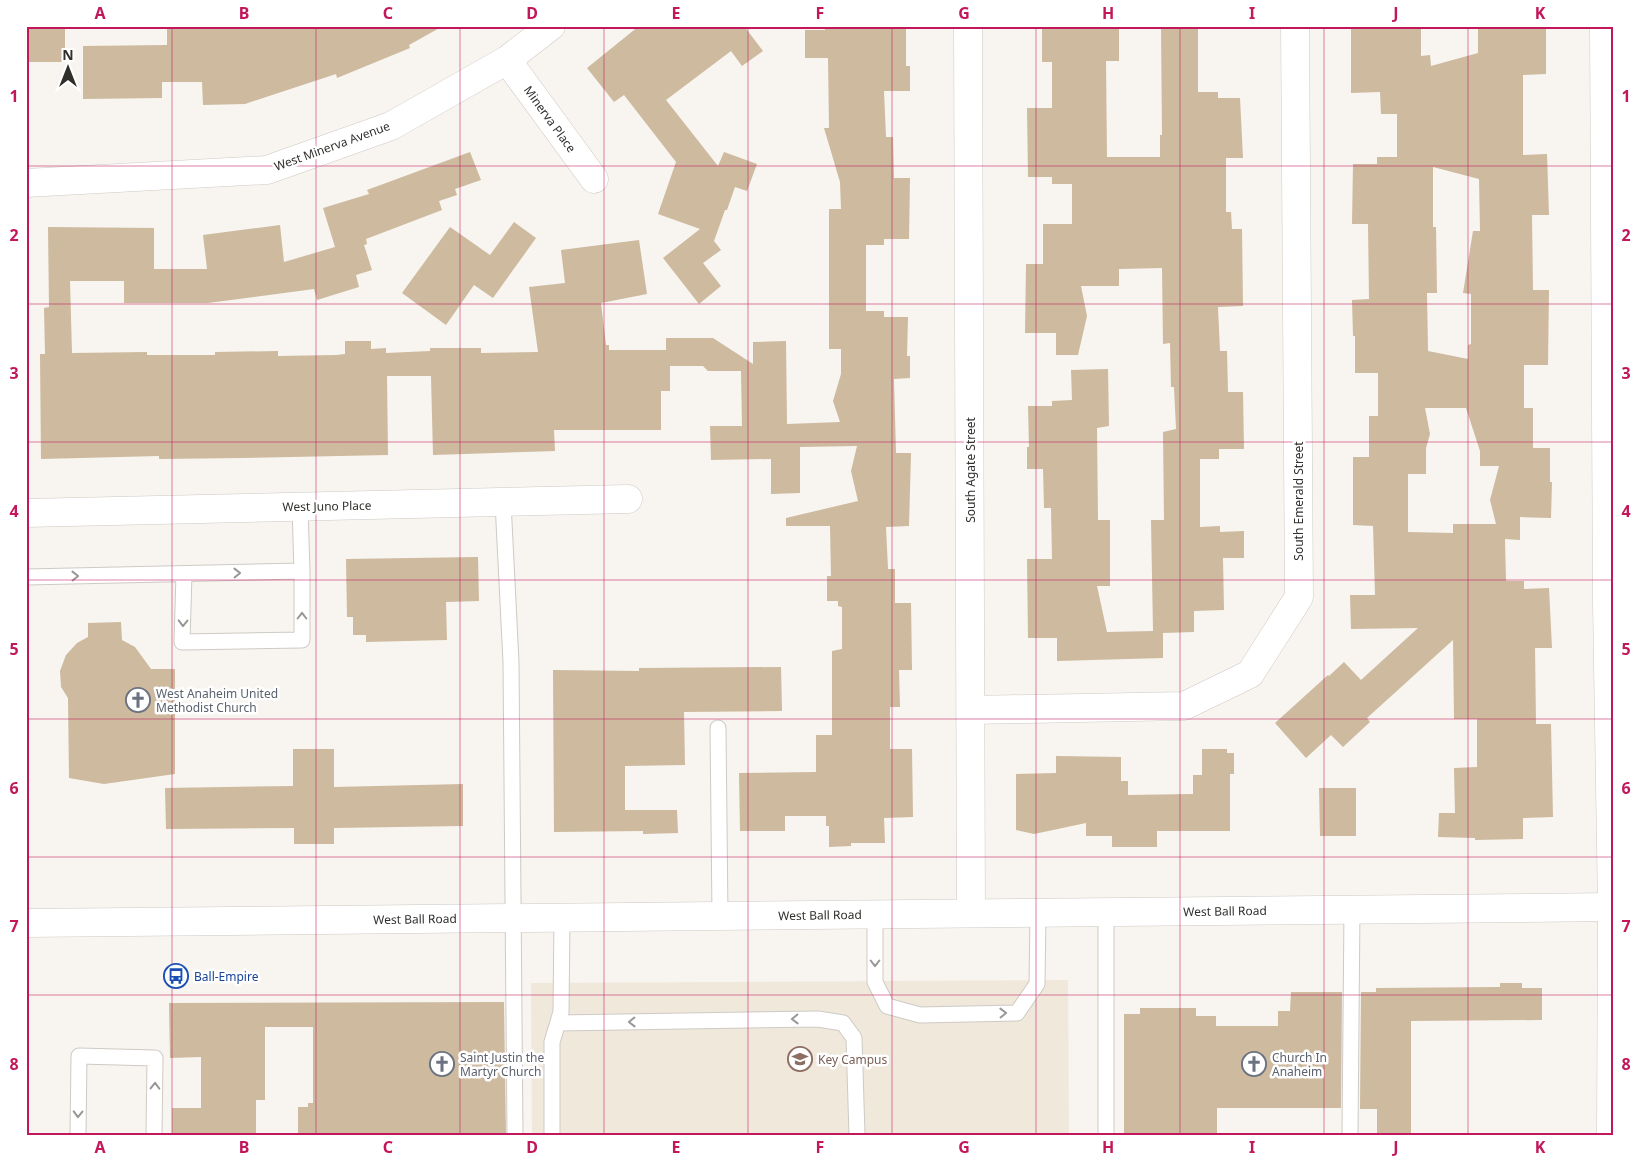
<svg xmlns="http://www.w3.org/2000/svg" width="1640" height="1161" font-family="'Noto Sans',sans-serif">
	<style>
		.built { fill: #f0e8db }
		.building { fill: #cdba9f; fill-rule: evenodd }
		.lines { fill: none; stroke-linecap: round; stroke-linejoin: round }
		.service-casing { stroke: #cecac5; stroke-width: 17 }
		.minor-casing { stroke: #cecac5; stroke-width: 29 }
		.tertiary-casing { stroke: #cecac5; stroke-width: 29 }
		.primary-casing { stroke: #cecac5; stroke-width: 29 }
		.service { stroke: #fff; stroke-width: 15 }
		.minor { stroke: #fff; stroke-width: 28 }
		.tertiary { stroke: #fff; stroke-width: 28 }
		.primary { stroke: #fff; stroke-width: 28 }
		.oneway { stroke: #989796 }
		.grid { fill: none; stroke: #c2185b; stroke-width: 1; stroke-opacity: 0.55 }
		.labels { text-anchor: middle; dominant-baseline: central; stroke-width: 5; stroke-linejoin: round; paint-order: stroke }
		.street-label { font-size: 12px; fill: #302f2c; stroke: #fff }
		.worship-label { font-size: 12px; fill: #5b616d; stroke: #fff; text-anchor: start }
		.transit-label { font-size: 12px; fill: #164399; stroke: #fff; text-anchor: start }
		.education-label { font-size: 12px; fill: #785e54; stroke: #fff; text-anchor: start }
		.neatline { fill: none; stroke: #c2185b; stroke-width: 2 }
		.grid-label { font-size: 16px; text-anchor: middle; font-weight: bold; fill: #c2185b }
	</style>
	<rect width="100%" height="100%" fill="#f8f4ef"/>
	<!-- built -->
	<path class="built" d="M1068,980l1,155h-537l-1,-152z"/>
	<!-- building -->
	<path class="building" d="M37,26h26l2,2v34h-39v-34h11z
		M188,26h255l-34,19 1,3 -73,30 -1,-4 -91,30 -42,1 -1,-23h-40v16l-79,1v-53l84,-1v-17h21z
		M639,26h105l19,25 -21,15 -11,-15 -65,49 52,66 6,-14 33,12 -10,27 -12,-4 -8,23h-2l-11,31 7,9 -18,13 18,23 -22,18 -36,-46 37,-29 -42,-15 18,-52 -52,-67 -10,7 -27,-34z
		M825,26h52v3h29v37h4v25h-26l2,46h7l1,41h16l-1,61h-25v6h-18v66h18v6h24l-1,39h3v22l-16,1 2,74h15l-2,73 -23,1 2,42h7v34h16l1,67h-13l1,37h-10v42h22l1,68 -29,1 1,25h-34v3l-22,1v-21h-3v-10h-41v15h-45l-1,-58 77,-1v-37h16v-84l10,-2v-42l-4,-1v-5h-11v-25h4l-1,-50h-44v-8l72,-17 -7,-30 6,-25 -57,1v46l-29,1v-35l-60,1 -1,-34h32l-1,-55h-33l-5,-5h-33v25h-9v39h-107l1,21 -122,4 -2,-79h-44l1,79 -146,3 -83,1v-3l-118,3 -1,-105h5l-1,-46 5,-1 -1,-80 106,1v41h53l-4,-34 77,-10 4,37 51,-15 -12,-39 46,-14 -2,-4 103,-38 11,28 -26,9 2,6 -18,6 3,9 -76,29 1,5 -3,1 8,25 -16,5 3,12 -42,13 -3,-11 -106,14h-84v-22h-54l2,72 75,-1v3h68v-3l63,-1v5l58,-1 9,-1v-13h26v8l15,-1v5l44,-2v-3h51v5l57,-1 -9,-65 36,-4 -4,-33 78,-10 8,54 -46,9 5,42h3v5h57v-12h47l40,26v-22l33,-1 1,83 53,-2 -7,-21 8,-27v-25h-12v-140h12l-1,-27 -16,-54h5l-1,-70h-23v-28h20z
		M1042,26h77v35h-13l1,96h53v-22h2l-1,-109h37v66h20v6h22l3,60h-17v54h5l1,17h10l1,77 -25,1 2,44h7l1,41h15l1,57h-25v10h-19v68l20,-1v6l24,-1v27h-21l1,52 -30,1v21l-31,1v25l-106,3v-23h-29l-1,-79h25l-1,-51h-7l-1,-39h-16v-22h2l-1,-41h24v-5l20,-1 -1,-30 37,-1 1,57 -12,2 1,92h12v66h-13l10,46 46,-1 -2,-111h13l-1,-88 13,-3 -2,-42h-3l-1,-44 -7,1 -1,-76 -43,1v17h-38l6,30 -9,39h-22v-22h-31l1,-69h17v-40h29v-40h-20v-7h-24l-1,-69h25v-46h-10z
		M1351,26h70v30l9,-1 1,11 47,-13v-27h68v48l-23,1v80l24,-1 2,61h-17l1,75h16l-1,75h-24v43h9v40h17v34h2l-1,36 -31,-1v23l-15,-1 1,42h18v8l25,-1 3,60h-17l1,76h15l2,93 -30,1v21l-48,1v-2l-37,-1 1,-24h16l-1,-45 23,-1v-48h-23l-1,-79 -86,78 3,4 -27,25 -12,-12 -25,23 -31,-35 53,-48 1,1 15,-14 17,18 57,-52 -67,1 -1,-34h25l-2,-69 -20,-1v-68h16v-41h9v-43h-23v-37h-2l-1,-36 17,-1 -1,-75h-16l1,-60h24v-7h20v-43h-16l-1,-22 -29,1zM1433,167l46,12 1,52h-7l-10,62 8,1v50l-3,1v14l-40,-8 -1,-58h10l-1,-66h-3zM1425,408h41l14,43v15h19l-9,34 6,24h-43v9l-45,-1v-58h18v-26l4,-14z
		M514,222l22,16 -43,60 -19,-13 -28,40 -44,-32 48,-66 40,28z
		M478,557l1,44 -33,1 1,38 -81,2v-7h-13v-18h-6l-1,-58z
		M121,622l1,18 13,7 16,22h24v105l-71,10 -35,-6 -1,-80 -7,-11 -1,-16 6,-16 11,-12 11,-6v-14z
		M781,667l1,44 -98,1 1,53 -60,1v44h52l1,23 -35,1v-3l-89,1 -1,-162 86,1v-3z
		M293,749h41v38l129,-3v42l-129,2v16h-40v-16l-128,1 -1,-41 128,-2z
		M1202,749h25v4h7v21h-4v57h-73v16h-45v-11h-26v-13l-52,11 -18,-4v-56l40,-1v-17l65,1v24h7v14l65,-1v-19h9z
		M1319,788h37v48h-36z
		M1500,983h22v5h20v32l-131,1v114h-34v-26h-17l1,-117h15v-4l124,-1z
		M1291,992h51l-1,116h-124v27h-93v-121h16v-6h56v8h20v10h62v-15h12z
		M504,1002l2,133h-208v-28h10v-4h5v-76h-48v73h-9v35h-84v-27h29v-51l-31,1 -1,-55z"/>
	<g class="lines">
		<defs>
			<path id="service" d="M503,502l8,160 4,473
				M184,574l-2,68 120,-2v-69
				M26,577l276,-6 -2,-64
				M718,728l2,188
				M875,914v68l12,24 33,9 97,-2 20,-29 1,-71
				M558,1023l260,-4 25,4 11,15 3,97
				M78,1135l1,-79 76,2 -1,77
				M552,1135v-93l9,-30 1,-94
				M1106,1135v-223
				M1350,1135l2,-226"/>
			<path id="minor" d="M968,26l3,887
				M507,60l87,119
				M26,183l241,-13 124,-44 116,-66 44,-34
				M26,513l602,-14
				M971,710l213,-4 66,-32 49,-77 -4,-571"/>
			<path id="tertiary" d="M1604,26l3,577 5,304 -1,228"/>
			<path id="primary" d="M26,923l1588,-16"/>
		</defs>
		<!-- service casing -->
		<use href="#service" class="service-casing"/>
		<!-- minor casing -->
		<use href="#minor" class="minor-casing"/>
		<!-- tertiary casing -->
		<use href="#tertiary" class="tertiary-casing"/>
		<!-- primary casing -->
		<use href="#primary" class="primary-casing"/>
		<!-- service -->
		<use href="#service" class="service"/>
		<!-- minor -->
		<use href="#minor" class="minor"/>
		<!-- tertiary -->
		<use href="#tertiary" class="tertiary"/>
		<!-- primary -->
		<use href="#primary" class="primary"/>
	</g>
	<!-- one-way arrows -->
	<defs><path id="oneway-chevron" d="M-2-3.5L2.5 0L-2 3.5" fill="none" stroke-width="1.6" stroke-linecap="round" stroke-linejoin="round" transform="scale(1.25)"/></defs>
	<g class="oneway">
		<use href="#oneway-chevron" transform="translate(237 573) rotate(-1)"/>
		<use href="#oneway-chevron" transform="translate(75 576) rotate(-1)"/>
		<use href="#oneway-chevron" transform="translate(302 616) rotate(-90)"/>
		<use href="#oneway-chevron" transform="translate(183 623) rotate(91)"/>
		<use href="#oneway-chevron" transform="translate(875 963) rotate(90)"/>
		<use href="#oneway-chevron" transform="translate(1003 1013) rotate(-1)"/>
		<use href="#oneway-chevron" transform="translate(795 1019) rotate(179)"/>
		<use href="#oneway-chevron" transform="translate(632 1022) rotate(179)"/>
		<use href="#oneway-chevron" transform="translate(155 1086) rotate(-89)"/>
		<use href="#oneway-chevron" transform="translate(78 1114) rotate(91)"/>
	</g>
	<!-- grid -->
	<path class="grid" d="M172,26v1109M316,26v1109M460,26v1109M604,26v1109M748,26v1109M892,26v1109M1036,26v1109M1180,26v1109M1324,26v1109M1468,26v1109M26,166h1588M26,304h1588M26,442h1588M26,580h1588M26,719h1588M26,857h1588M26,995h1588"/>
	<!-- icons -->
	<defs>
		<symbol id="church-ring" viewBox="-11 -11 22 22"><circle r="9.5" fill="#fff" stroke="#6b7280" stroke-width="1.5"/><path d="M-1.2-6h2.4v3.5h3.3v2.4h-3.3V6h-2.4V-.1h-3.3v-2.4h3.3Z" fill="#6b7280"/></symbol>
		<symbol id="bus-ring" viewBox="-11 -11 22 22"><circle r="9.5" fill="#fff" stroke="#1a4fb4" stroke-width="1.5"/><path d="M-5-6H5V4H4V6H2V4H-2V6H-4V4H-5ZM-3.5-4V0h7V-4ZM-3.5 1.2v1.5H-2V1.2ZM2 1.2v1.5H3.5V1.2Z" fill="#1a4fb4"/></symbol>
		<symbol id="school-ring" viewBox="-11 -11 22 22"><circle r="9.5" fill="#fff" stroke="#8d6e63" stroke-width="1.5"/><path d="M0-5L7-2L0 1L-7-2ZM-4 1L0 2.5L4 1V4Q0 6-4 4Z" fill="#8d6e63"/></symbol>
	</defs>
	<g fill-rule="evenodd">
		<use href="#church-ring" x="124" y="686" width="28" height="28"/>
		<use href="#bus-ring" x="162" y="962" width="28" height="28"/>
		<use href="#school-ring" x="786" y="1045" width="28" height="28"/>
		<use href="#church-ring" x="428" y="1050" width="28" height="28"/>
		<use href="#church-ring" x="1240" y="1050" width="28" height="28"/>
	</g>
	<g class="labels">
		<!-- street labels -->
		<g class="street-label">
			<text transform="translate(550 119) rotate(54)">Minerva Place</text>
			<text transform="translate(332 146) rotate(-20)">West Minerva Avenue</text>
			<text transform="translate(970 470) rotate(-90)">South Agate Street</text>
			<text transform="translate(1298 501) rotate(-90)">South Emerald Street</text>
			<text transform="translate(327 506) rotate(-1)">West Juno Place</text>
			<text transform="translate(1225 911) rotate(-1)">West Ball Road</text>
			<text transform="translate(820 915) rotate(-1)">West Ball Road</text>
			<text transform="translate(415 919) rotate(-1)">West Ball Road</text>
		</g>
		<!-- worship labels -->
		<g class="worship-label">
			<text x="156" y="693">West Anaheim United<tspan x="156" dy="14">Methodist Church</tspan></text>
			<text x="460" y="1057">Saint Justin the<tspan x="460" dy="14">Martyr Church</tspan></text>
			<text x="1272" y="1057">Church In<tspan x="1272" dy="14">Anaheim</tspan></text>
		</g>
		<!-- transit labels -->
		<g class="transit-label">
			<text x="194" y="976">Ball-Empire</text>
		</g>
		<!-- education labels -->
		<g class="education-label">
			<text x="818" y="1059">Key Campus</text>
		</g>
	</g>
	<!-- border -->
	<rect width="1640" height="1161" fill="none" stroke="#ffffff" stroke-width="55"/>
	<!-- north arrow -->
	<g transform="translate(68 68)" stroke="#ffffff" stroke-width="4" paint-order="stroke">
	<path d="M0-4L9 19L0 12L-9 19Z" fill="#302f2c"/>
	<text y="-8" font-size="14" font-weight="bold" text-anchor="middle" fill="#302f2c">N</text>
	</g>
	<rect x="28" y="28" width="1584" height="1106" class="neatline"/>
	<g class="grid-label">
		<text x="100" y="19">A</text>
		<text x="244" y="19">B</text>
		<text x="388" y="19">C</text>
		<text x="532" y="19">D</text>
		<text x="676" y="19">E</text>
		<text x="820" y="19">F</text>
		<text x="964" y="19">G</text>
		<text x="1108" y="19">H</text>
		<text x="1252" y="19">I</text>
		<text x="1396" y="19">J</text>
		<text x="1540" y="19">K</text>
		<text x="14" y="102">1</text>
		<text x="1626" y="102">1</text>
		<text x="14" y="241">2</text>
		<text x="1626" y="241">2</text>
		<text x="14" y="379">3</text>
		<text x="1626" y="379">3</text>
		<text x="14" y="517">4</text>
		<text x="1626" y="517">4</text>
		<text x="14" y="655">5</text>
		<text x="1626" y="655">5</text>
		<text x="14" y="794">6</text>
		<text x="1626" y="794">6</text>
		<text x="14" y="932">7</text>
		<text x="1626" y="932">7</text>
		<text x="14" y="1070">8</text>
		<text x="1626" y="1070">8</text>
		<text x="100" y="1153">A</text>
		<text x="244" y="1153">B</text>
		<text x="388" y="1153">C</text>
		<text x="532" y="1153">D</text>
		<text x="676" y="1153">E</text>
		<text x="820" y="1153">F</text>
		<text x="964" y="1153">G</text>
		<text x="1108" y="1153">H</text>
		<text x="1252" y="1153">I</text>
		<text x="1396" y="1153">J</text>
		<text x="1540" y="1153">K</text>
	</g>
</svg>
